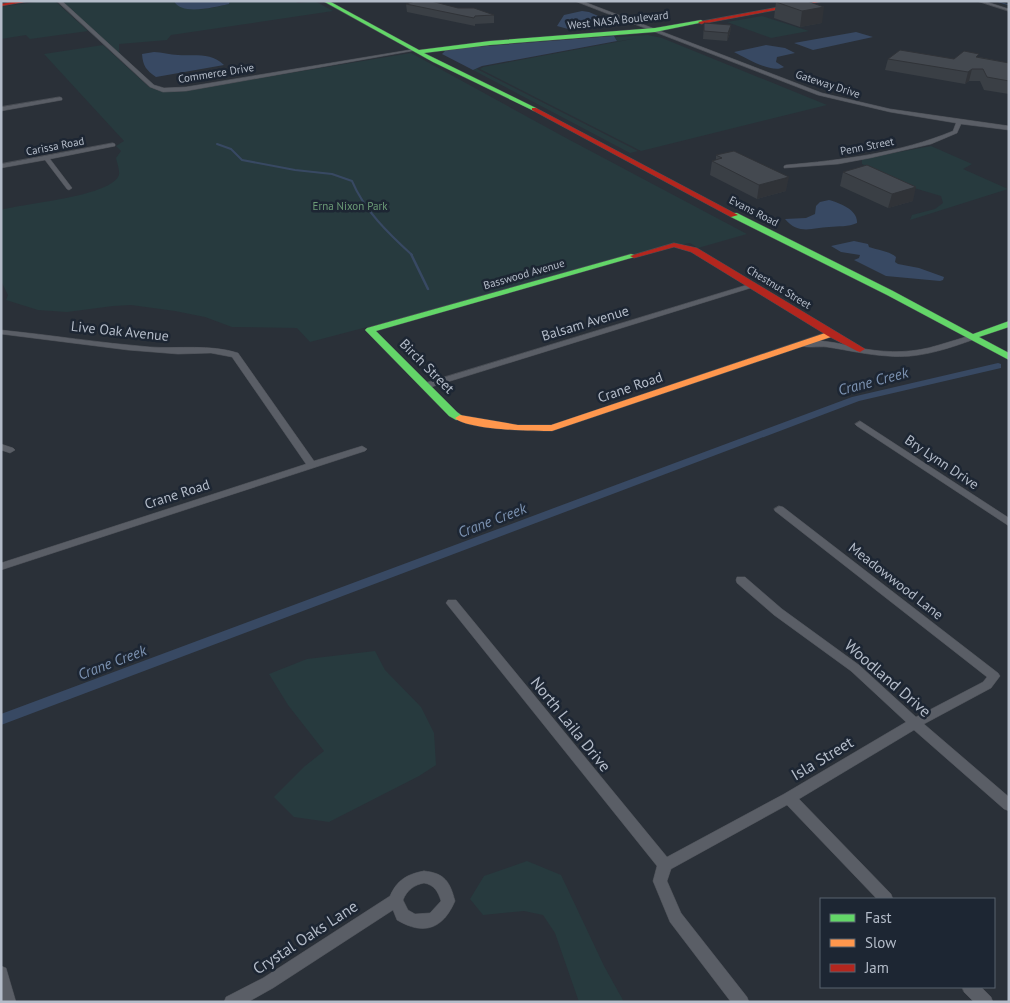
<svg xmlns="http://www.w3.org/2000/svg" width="1010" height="1003" font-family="'PT Sans',sans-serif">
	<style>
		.green { fill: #273a3e }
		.water { fill: #384963 }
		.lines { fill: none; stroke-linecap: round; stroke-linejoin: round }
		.stream-far2 { stroke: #384963; stroke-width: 1 }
		.stream-far1 { stroke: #384963; stroke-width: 2 }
		.stream { stroke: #384963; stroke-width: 2.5 }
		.canal { fill: #384963; fill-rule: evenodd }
		.street-casing { stroke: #484c53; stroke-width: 1 }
		.fast-casing { stroke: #484c53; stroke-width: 1 }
		.slow-casing { stroke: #484c53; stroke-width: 1 }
		.jam-casing { stroke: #484c53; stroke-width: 1 }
		.street { fill: #5a5e66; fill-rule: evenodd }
		.fast { fill: #63d668; fill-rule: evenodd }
		.slow { fill: #ff974d; fill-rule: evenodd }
		.jam { fill: #b3261e; fill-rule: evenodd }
		.wall { fill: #3a3f45 }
		.shaded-wall { fill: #303338 }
		.building { fill: #444950; stroke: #303338 }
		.labels { text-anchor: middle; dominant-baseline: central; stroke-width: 5; stroke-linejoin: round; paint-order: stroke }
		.far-street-label { font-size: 11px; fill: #b4bcc9; stroke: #1d2633 }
		.far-park-label { font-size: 11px; fill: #6b9a76; stroke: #1d2633 }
		.street-label { font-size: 14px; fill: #b4bcc9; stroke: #1d2633 }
		.water-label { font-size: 15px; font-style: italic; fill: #7c92b1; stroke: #1d2633 }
		.near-street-label { font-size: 16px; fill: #b4bcc9; stroke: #1d2633 }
	</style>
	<rect width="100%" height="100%" fill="#2a3038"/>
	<!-- green -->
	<path class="green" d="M43,1h12l33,30 -58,8 -4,-4 -25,4v-32z
		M61,1h113c15,14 37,7 55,3l1,-3h64l4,2 17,-2 18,10 -162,24 -4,5 -48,4v8l9,10z
		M762,16l47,15 -38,7 -44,-16z
		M648,35l14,3 165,67 -186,46 -161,-82 3,-2 155,-29 -24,4 3,-1 -2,-4z
		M103,45l46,42 11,4 27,-1 224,-37 155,85 181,96 -49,14 -8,-5 -6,1 -374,98 -13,-14 -65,-1 -27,-10 -30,-6 -44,-6 -18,1 -46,6 -29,-2 -32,-10 2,-5 -7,-14v-71c24,-7 105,-13 117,-33 3,-4 -1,-14 -2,-19l5,-7 -5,-5 8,-5 -80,-87z
		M479,68l-2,1 161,82 -8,2 -157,-83z
		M931,146l41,18 -9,5 45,20 -98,31 2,-5 23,-6 8,-6 -2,-7 -27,-8 -52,-24v-5z
		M375,651l10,19 36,37 13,26 2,32 -17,11 -90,46 -35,-5 -20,-20 31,-31 19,-15 -36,-46 -19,-31 38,-15z
		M527,861l34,14 43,91 20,36h-45l-24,-69 -12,-18 -19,-4 -41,4 -13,-16 14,-23z"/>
	<!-- water -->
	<path class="water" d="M174,1h56l-1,3c-14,3 -48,12 -55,-3z
		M582,11l7,1 30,13 -51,4 -11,-3 7,-11z
		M856,32l17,5 -60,13 -19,-7z
		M614,36l3,5 -135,25 -9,4 -31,-16 4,-4 15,-2z
		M766,45l19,3 10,5 -18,4 -1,5 8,5c-12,7 -38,-9 -50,-15z
		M154,52c8,0 16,3 24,3 17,1 33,-3 46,10l-68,12c-10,-7 -13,-11 -14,-23z
		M829,200c11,3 29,10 28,23 -9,4 -18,3 -28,4 -17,1 -31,8 -44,-8l21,-1 9,-4 1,-8 4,-4z
		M854,241l14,3 1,3c9,3 20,4 27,10l-1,5 3,2 21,4 25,9 -1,3 -3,1 -54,-5 -32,-16 5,-2 1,-3 -19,-3 -10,-6z"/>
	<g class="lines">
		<!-- stream-far2 -->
		<path class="stream-far2" d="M996,1l13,4"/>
		<!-- stream-far1 -->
		<path class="stream-far1" d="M217,144l14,5 11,11 53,10 37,4 20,7c12,29 37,53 60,74"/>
		<!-- stream -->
		<path class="stream" d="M411,254l17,35"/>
		<!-- canal -->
		<path class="canal" d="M998,363l3,1v4l-142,33 -858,324v-11l851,-317z"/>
		<defs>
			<path id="street" d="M57,1h5l92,84 10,3 22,-1 229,-38 2,1 -231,41 -23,1 -13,-5z
				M575,1h7l240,92 68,16 119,17v4l-48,-6 -4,9 -26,11 -61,14 -32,6 -54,4v-2l2,-1c56,-5 114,-12 167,-34l3,-8 -66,-11 -72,-17z
				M977,1h7l25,8v2z
				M60,97l2,1v2l-61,11v-4z
				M113,143l2,1v2l-65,13 22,29 -3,2 -2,-1 -22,-29 -44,8v-4z
				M750,284h6l1,2 -329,102 -3,1 -4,-3 1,-2z
				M1,330c50,5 99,13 149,17 29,2 60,-3 88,6l76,108 48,-15 5,3 -2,2 -364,119v-7l305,-99 -74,-107 -21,-4 -33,1 -50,-4 -127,-16z
				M972,335l4,2 -1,2c-28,10 -57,20 -87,17 -20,-1 -41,-6 -61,-9 -9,-1 -23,2 -30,-3 11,-9 54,2 68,5 25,4 49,4 74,-4 11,-3 22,-7 33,-10z
				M860,421l149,97v8l-152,-100 -2,-2z
				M1,444l12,4 2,2 -5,3 -9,-3z
				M779,506l4,1 215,166 2,3 -9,12 -67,36 85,73v14l-5,-2 -90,-79 -115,69 92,95 2,5h-16l-90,-94 -116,64 -4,12 14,32 66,84 2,5h-18l-61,-80 -17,-41 4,-15 -211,-263 2,-3h8l211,257 117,-63 122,-72 -55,-51 -77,-56 -37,-32 -1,-3 1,-3h8l37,32 77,56 57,52 67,-35 4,-5 -212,-166 -1,-2z
				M424,871c21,2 26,11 31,30 -12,28 -31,35 -58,19l-4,-10 -120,78 -25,14h-24l2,-5 37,-19 127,-82c7,-16 17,-22 34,-25zM424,883c11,2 14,9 17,18l-11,12 -15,1 -7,-4 -5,-10c4,-10 11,-15 21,-17z
				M1,966l5,2 10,34h-15z
				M962,987h19l10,10 2,5h-19l-10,-10z"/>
			<path id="fast" d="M323,1h6l90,49 71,-9 165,-13 46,-8 3,2 -49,10 -165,13 -66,8 112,55 1,1 -3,2 -101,-49z
				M731,213h6l156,78 80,43 36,-13v6l-30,10 30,16v7l-122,-65 -156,-78z
				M631,254l7,2 -262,75 81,81 8,6 -1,2h-8l-7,-4 -84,-86 2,-2z"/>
			<path id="slow" d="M831,331l5,3 -2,2 -282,95c-19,0 -85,-1 -97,-13l5,-3 58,10h33z"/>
			<path id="jam" d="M17,1h13l-29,5v-2z
				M812,1h12l-123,23 -3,-2z
				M532,108h4l202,107 -7,2 -199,-107z
				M674,243l23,5 168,101 -5,3 -3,-1 -29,-15 -137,-84 -17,-5 -40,11 -4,-2z"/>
		</defs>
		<!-- street casing -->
		<use href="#street" class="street-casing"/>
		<!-- fast casing -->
		<use href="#fast" class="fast-casing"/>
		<!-- slow casing -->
		<use href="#slow" class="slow-casing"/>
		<!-- jam casing -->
		<use href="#jam" class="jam-casing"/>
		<!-- street -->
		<use href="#street" class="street"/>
		<!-- fast -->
		<use href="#fast" class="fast"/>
		<!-- slow -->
		<use href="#slow" class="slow"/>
		<!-- jam -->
		<use href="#jam" class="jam"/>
	</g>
	<!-- wall -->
	<path class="wall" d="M807,1l15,22 -22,4 -26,-9 2,-16z
		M406,4l52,4 36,7v8l-19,1v2l-68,-14z
		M704,23l27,2 -1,8 -3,8 -24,-2z
		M979,57l30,6v31l-25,-4 -4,-9h-11l-4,3 -80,-14 3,-11h66z
		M716,155l70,36 -29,8 -47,-24 2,-14 4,-1z
		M843,172l70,29 -25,7 -48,-22z"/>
	<!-- shaded-wall -->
	<path class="shaded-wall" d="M824,7l-2,16 -22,4 2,-16z
		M731,25l-1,8 -3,8 1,-8z
		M972,69l-3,12 -4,3 3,-12z
		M789,177l-3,14 -29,8 2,-14z
		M916,187l-3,14 -25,7 4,-14z"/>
	<!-- building -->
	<path class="building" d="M415,1h16l27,7h16l20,7 -19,1 -1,2 -68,-14z
		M783,1h24l17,6 -22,4 -26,-9z
		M704,23l27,2 -3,8 -24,-2z
		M900,50l54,9 10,-8 15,3 -3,3 33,6v18l-22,-4 -4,-8h-11l-4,3 -80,-13z
		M734,151l55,26 -30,8 -47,-24 10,-3 -6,-3z
		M867,165l49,22 -24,7 -49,-22z"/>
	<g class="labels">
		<!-- far-street labels -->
		<g class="far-street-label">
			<text transform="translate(618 20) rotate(-6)">West NASA Boulevard</text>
			<text transform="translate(216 73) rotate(-9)">Commerce Drive</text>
			<text transform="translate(828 84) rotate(18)">Gateway Drive</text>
			<text transform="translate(55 146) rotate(-11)">Carissa Road</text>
			<text transform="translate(867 146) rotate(-11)">Penn Street</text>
			<text transform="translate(754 211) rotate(27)">Evans Road</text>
			<text transform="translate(524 274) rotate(-16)">Basswood Avenue</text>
			<text transform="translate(779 287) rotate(31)">Chestnut Street</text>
		</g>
		<!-- far-park labels -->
		<g class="far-park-label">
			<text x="350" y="206">Erna Nixon Park</text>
		</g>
		<!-- street labels -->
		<g class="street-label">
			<text transform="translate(585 323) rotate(-17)">Balsam Avenue</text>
			<text transform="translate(120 331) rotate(6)">Live Oak Avenue</text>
			<text transform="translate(427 366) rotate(45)">Birch Street</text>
			<text transform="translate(630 387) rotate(-19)">Crane Road</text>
			<text transform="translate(942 462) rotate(34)">Bry Lynn Drive</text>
			<text transform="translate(177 494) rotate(-18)">Crane Road</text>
			<text transform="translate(896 581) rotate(38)">Meadowwood Lane</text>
		</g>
		<!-- water labels -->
		<g class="water-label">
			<text transform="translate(873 381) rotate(-15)">Crane Creek</text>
			<text transform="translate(492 520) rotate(-21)">Crane Creek</text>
			<text transform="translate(112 662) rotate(-21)">Crane Creek</text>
		</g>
		<!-- near-street labels -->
		<g class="near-street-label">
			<text transform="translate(888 678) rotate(41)">Woodland Drive</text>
			<text transform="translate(571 724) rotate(51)">North Laila Drive</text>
			<text transform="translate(822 758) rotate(-31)">Isla Street</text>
			<text transform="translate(305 937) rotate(-33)">Crystal Oaks Lane</text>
		</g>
	</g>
	<!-- border -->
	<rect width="1010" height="1003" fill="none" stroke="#b4bcc9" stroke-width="5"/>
	<!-- legend -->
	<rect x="820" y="898" width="175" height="90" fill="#1d2633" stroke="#59626f"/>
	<rect x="830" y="914" width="25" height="8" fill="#63d668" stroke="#59626f"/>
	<text x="865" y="923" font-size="15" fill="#b4bcc9">Fast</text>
	<rect x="830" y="939" width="25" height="8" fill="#ff974d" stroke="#59626f"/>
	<text x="865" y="948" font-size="15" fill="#b4bcc9">Slow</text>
	<rect x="830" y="964" width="25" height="8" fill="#b3261e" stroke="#59626f"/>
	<text x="865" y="973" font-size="15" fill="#b4bcc9">Jam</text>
</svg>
